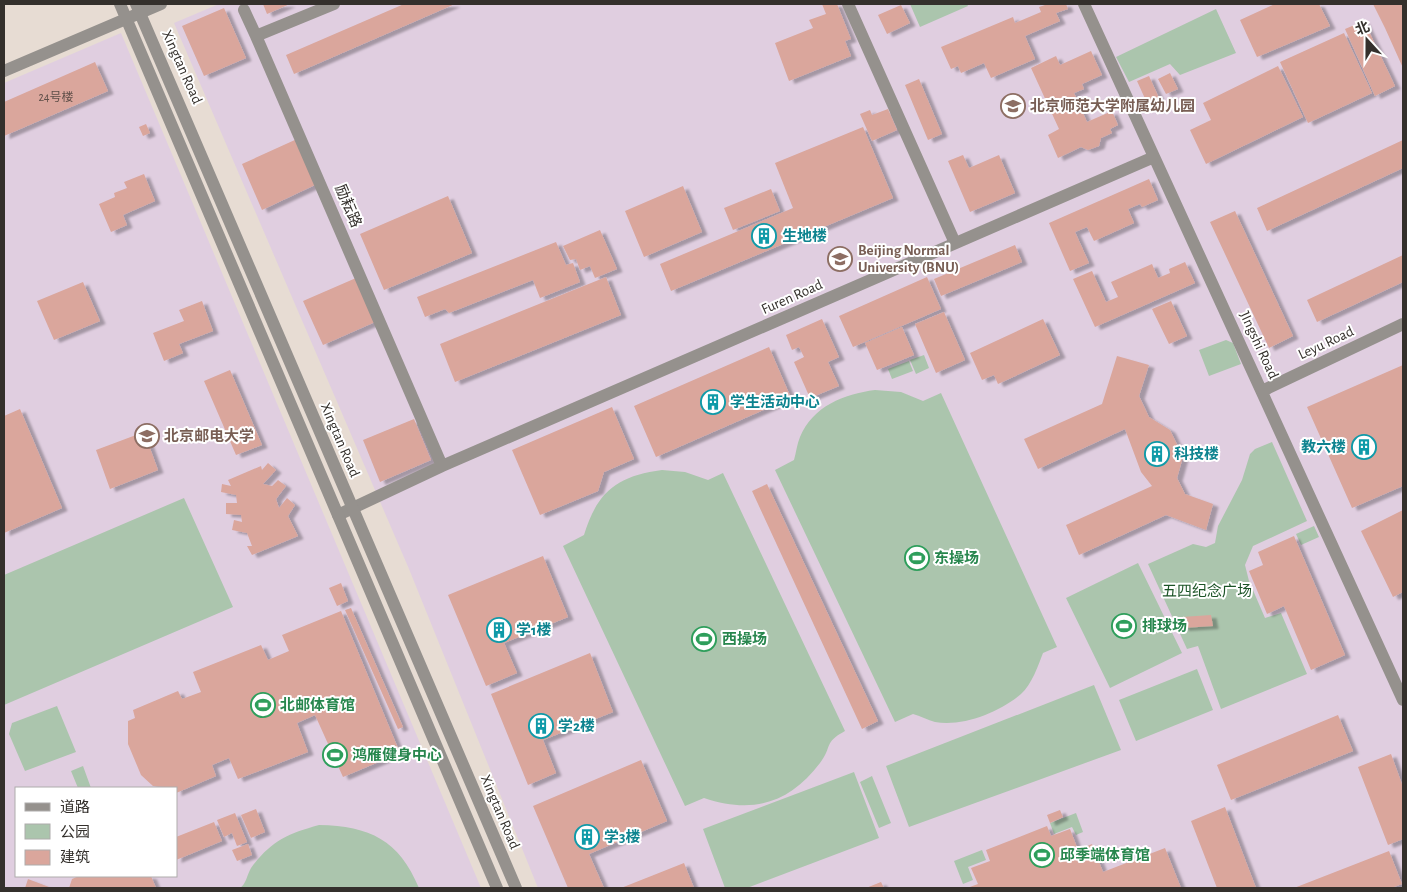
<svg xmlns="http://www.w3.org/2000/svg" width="1407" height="892" font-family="'Alegreya Sans','Noto Sans SC',sans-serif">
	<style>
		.education { fill: #e0cee0; fill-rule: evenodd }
		.green { fill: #abc5ad }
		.building { fill: #daa69c; filter: url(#shadow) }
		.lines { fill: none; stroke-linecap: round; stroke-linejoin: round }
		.minor { stroke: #95918d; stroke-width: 12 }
		.tertiary { stroke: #95918d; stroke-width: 12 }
		.labels { text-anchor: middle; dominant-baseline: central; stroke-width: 4; stroke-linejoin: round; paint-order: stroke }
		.number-label { font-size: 12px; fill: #5e4e48 }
		.street-label { font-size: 15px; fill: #34302c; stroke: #fff }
		.education-label { font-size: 15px; font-weight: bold; fill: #785e54; stroke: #fff; text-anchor: start }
		.culture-label { font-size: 15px; font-weight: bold; fill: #0d838f; stroke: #fff; text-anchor: start }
		.leisure-label { font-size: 15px; font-weight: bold; fill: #27864d; stroke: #fff; text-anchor: start }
		.park-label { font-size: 15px; fill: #1b5326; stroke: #fff }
	</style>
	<defs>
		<filter id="shadow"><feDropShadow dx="5.5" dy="3" stdDeviation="1" flood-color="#0004"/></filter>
	</defs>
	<rect width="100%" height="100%" fill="#e7dcd3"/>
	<!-- education -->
	<path class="education" d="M219,4h1184v884h-865l-129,-319 -235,-546z
		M121,33l360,855h-477v-805zM16,788h160v88h-160z"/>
	<!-- green -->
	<path class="green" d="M910,4h57l1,2 -48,21z
		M1216,9l20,44 -56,22 -10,-11 -41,18 -13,-25z
		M1226,340l7,3 8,21 -32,12 -10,-26z
		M924,355l5,13 -13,6 -6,-14z
		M909,361l4,10 -21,8 -4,-10z
		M875,390l26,2 22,9 18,-8 116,254 -14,6c-5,13 -11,31 -22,41 -21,18 -58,33 -86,28 -7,-2 -15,-6 -22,-8l-18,8 -120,-252 19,-10c2,-7 3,-16 6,-23 13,-31 44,-43 75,-47z
		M1272,442l35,79 -54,25 -8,19 4,16 16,37 16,-5 26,61 -86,35 -23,-63 -11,3 -39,-85 45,-20 13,3 9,-4 3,-17 24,-46 8,-26 5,-5z
		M662,470l23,2 23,8 15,-7 122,258c-22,12 -12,15 -25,32 -31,41 -68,51 -116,35l-19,8 -122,-260 21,-11c13,-43 33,-59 78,-65z
		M184,498l49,109 -229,98v-130z
		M1314,526l5,11 -18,8 -5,-11z
		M1138,563l44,90 -72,35 -44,-90z
		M1197,669l16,41 -77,31 -17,-41z
		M1094,685l27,65 -212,77 -23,-61z
		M57,706l19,46 -51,19 -16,-37 3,-11z
		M83,766l8,22h-13l-7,-17z
		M854,772l25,66 -132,50h-22l-22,-59z
		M872,776l19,47 -12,5 -19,-46z
		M1076,813l7,19 -7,3 -4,-8 -18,7 -4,-11z
		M319,825c51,1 80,15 100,63h-179c6,-4 7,-13 11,-20 20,-27 36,-34 68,-43z
		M982,850l4,10 -18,7 5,13 -10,4 -9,-23z"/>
	<!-- building -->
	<path class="building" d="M263,4h27l-23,10z
		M404,4h51l-161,70 -8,-19z
		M822,4h15l14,35 -6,2 6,15 -62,25 -14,-38 38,-15 -4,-8 17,-6z
		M1048,4h18l2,5 -12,4 4,8 -35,15 10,23 -44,19 -7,-15 -23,10 -3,-7 -7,3 -10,-22 72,-30 2,6 26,-11 -2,-5z
		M1275,4h44l11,22 -73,31 -17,-37z
		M1373,4h30v64l-18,-40z
		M901,5l9,18 -23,11 -9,-19z
		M224,8l22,50 -42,18 -22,-50z
		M1364,21l31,65 -20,10 -30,-67z
		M1344,33l28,60 -64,30 -28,-61z
		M1091,51l11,24 -20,9 2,5 -10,4 13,29 25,-11 6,14 -8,4 2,4 -11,5 -2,8 -11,4 -7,-3 -23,11 -10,-23 11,-6 -28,-61 25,-12 4,9z
		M95,62l13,29 -104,45v-34z
		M1278,66l25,51 -97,47 -16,-34 21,-10 -8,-17z
		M1170,73l8,16 -12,5 -8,-15z
		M1149,76l10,22 -12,5 -10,-22z
		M919,79l23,55 -14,6 -23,-55z
		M888,109l9,21 -25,11 -12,-27 10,-4 2,5z
		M146,124l4,9 -7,3 -4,-9z
		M863,127l30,71 -222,93 -11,-27 133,-56 -18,-45z
		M297,139l20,45 -55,26 -20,-46z
		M1403,140v28l-136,63 -10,-23z
		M963,155l6,13 30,-13 16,38 -45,19 -22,-51z
		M144,174l11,27 -32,14 4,10 -16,7 -12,-28 16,-7 -1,-4 13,-5 -3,-6z
		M1149,179l9,21 -16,7 -2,-3 -12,5 6,14 -40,18 -7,-14 -12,5 14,31 -19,8 -21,-48z
		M683,186l19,46 -58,25 -19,-46z
		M771,189l9,22 -47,19 -9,-22z
		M448,196l24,57 -88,37 -24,-56z
		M1235,211l58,125 -24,12 -59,-126z
		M600,230l17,39 -22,9 -5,-12 -10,4 -4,-11 -6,1 -7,-14z
		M556,242l10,23 7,-2 7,19 -40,16 -7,-18 -84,33 -4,-4 -20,8 -8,-20z
		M1015,245l7,17 -81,34 -7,-17z
		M1403,255v27l-86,40 -10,-22z
		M1185,262l10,21 -100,44 -22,-48 19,-8 14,31 12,-5 -7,-15 41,-18 6,14 12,-5 -1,-4z
		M606,277l15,38 -166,67 -15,-38z
		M927,277l14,32 -88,38 -14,-31z
		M356,278l19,44 -52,23 -20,-44z
		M83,282l17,39 -46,19 -17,-39z
		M202,301l11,30 -34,13 4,9 -19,8 -11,-28 31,-12 -5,-11z
		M1171,301l16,35 -18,8 -17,-35z
		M944,312l21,48 -29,13 -21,-49z
		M822,319l17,38 -11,5 11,24 -29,12 -16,-36 10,-5 -5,-10 -7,3 -6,-15z
		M1043,319l17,36 -62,29 -4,-9 -12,5 -12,-27z
		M902,327l12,28 -37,15 -12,-27z
		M769,347l22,51 -135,59 -22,-51z
		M1117,356l32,9 -10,31 10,21 21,13 13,27 -6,21 8,16 28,10 -7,26 -40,-15 -87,40 -13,-30 86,-39 -11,-14 -16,-43 -87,40 -14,-30 78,-35z
		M1403,365v121l-51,22 -45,-101z
		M230,370l32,75 -26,10 -32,-74z
		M612,407l22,52 -30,13 -6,19 -58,24 -28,-65z
		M20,409l42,99 -58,25v-117z
		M414,419l17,41 -51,22 -17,-42z
		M144,432l14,38 -48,19 -14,-39z
		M268,463l8,7 -13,14 9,2 6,-6 8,6 -10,13 3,9 8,-10 8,7 -7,11 10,20 -46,19 -5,-9h5l-5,-13 -15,-3 2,-10 8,2 -1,-7 -15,-1v-11h11l-1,-8 -15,-3 1,-8 9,2 -3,-6 33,-14 1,4z
		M767,484l111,237 -16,8 -110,-238z
		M1403,510v82l-10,5 -32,-66z
		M1294,536l51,119 -34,15 -27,-64 -17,8 -18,-43 14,-6 -5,-13z
		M543,556l25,61 -64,26 13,30 -31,13 -38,-91z
		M341,583l7,18 -11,5 -8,-18z
		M351,608l52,119 -5,2 -53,-119z
		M341,611l59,142 -57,24 -28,-62 -18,8 11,29 -70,27 -9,-21 -17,7 4,11 -40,17v-5l-23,-2 -12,-11 -13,-31v-23l7,-3 -2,-8 45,-19 4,8 19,-7 -8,-20 68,-27 7,15 21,-9 -7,-16z
		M1211,615l2,11 -30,2 -1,-11z
		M590,653l23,59 -70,28 13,33 -28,12 -37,-91z
		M1338,715l15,36 -122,49 -14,-35z
		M1391,754l12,33v52l-15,6 -30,-78z
		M641,760l26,61 -78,33 15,34h-36l-35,-82z
		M1225,807l31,81h-39l-26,-67z
		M256,809l9,23 -14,6 -10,-23z
		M1060,810l3,7 -13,6 -3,-8z
		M235,813l12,29 -10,4 -5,-13 -8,4 -7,-17z
		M214,822l8,19 -46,19v-23z
		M1047,826l4,10 19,-7 8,21 14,-6 11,28 62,-24 16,40h-214l11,-4 -7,-16 19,-7 -4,-11z
		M248,844l4,11 -15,6 -5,-11z
		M1389,851l13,33 -11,4h-97z
		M684,863l10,25h-73z
		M79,876h72l5,12h-87l3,-9z
		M28,879l21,8 -1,1h-23z
		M881,882l3,6h-18z"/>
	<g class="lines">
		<!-- minor -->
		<path class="minor" d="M334,4l-78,32 186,430
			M848,4l107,239
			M1084,4l319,696
			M244,10l12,26
			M1262,391l141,-67
			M338,515l104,-49 712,-309"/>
		<!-- tertiary -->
		<path class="tertiary" d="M120,4l377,884
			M136,4l380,884
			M4,71l157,-67"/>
	</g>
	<!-- icons -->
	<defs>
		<symbol id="school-ring" viewBox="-11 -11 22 22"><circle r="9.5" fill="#fff" stroke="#8d6e63" stroke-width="1.5"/><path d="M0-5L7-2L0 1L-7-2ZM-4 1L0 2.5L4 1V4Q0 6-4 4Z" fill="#8d6e63"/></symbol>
		<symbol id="building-ring" viewBox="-11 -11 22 22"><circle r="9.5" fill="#fff" stroke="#0f9aa8" stroke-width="1.5"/><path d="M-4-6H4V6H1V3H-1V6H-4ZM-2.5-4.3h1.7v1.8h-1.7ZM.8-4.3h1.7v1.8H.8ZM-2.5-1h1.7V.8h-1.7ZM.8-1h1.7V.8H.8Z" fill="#0f9aa8"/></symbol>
		<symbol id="university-ring" viewBox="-11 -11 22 22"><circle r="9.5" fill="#fff" stroke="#8d6e63" stroke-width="1.5"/><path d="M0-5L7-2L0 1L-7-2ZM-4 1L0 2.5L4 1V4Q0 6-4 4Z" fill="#8d6e63"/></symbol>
		<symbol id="stadium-ring" viewBox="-11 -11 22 22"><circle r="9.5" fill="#fff" stroke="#2e9e5b" stroke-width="1.5"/><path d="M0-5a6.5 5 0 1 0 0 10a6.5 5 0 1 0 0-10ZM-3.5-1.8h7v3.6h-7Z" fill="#2e9e5b"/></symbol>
	</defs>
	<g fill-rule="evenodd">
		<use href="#school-ring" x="999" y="92" width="28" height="28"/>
		<use href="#building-ring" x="750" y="222" width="28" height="28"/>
		<use href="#university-ring" x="826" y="245" width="28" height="28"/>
		<use href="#building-ring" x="699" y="388" width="28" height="28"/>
		<use href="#university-ring" x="133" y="422" width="28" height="28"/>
		<use href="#building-ring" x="1350" y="433" width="28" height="28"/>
		<use href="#building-ring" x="1143" y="440" width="28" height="28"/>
		<use href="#stadium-ring" x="903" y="544" width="28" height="28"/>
		<use href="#stadium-ring" x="1110" y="612" width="28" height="28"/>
		<use href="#building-ring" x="485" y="616" width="28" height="28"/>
		<use href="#stadium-ring" x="690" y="625" width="28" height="28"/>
		<use href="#stadium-ring" x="249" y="691" width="28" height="28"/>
		<use href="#building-ring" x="527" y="712" width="28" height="28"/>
		<use href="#stadium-ring" x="321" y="741" width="28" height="28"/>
		<use href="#building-ring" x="573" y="823" width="28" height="28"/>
		<use href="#stadium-ring" x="1028" y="841" width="28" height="28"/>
	</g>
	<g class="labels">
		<!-- number labels -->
		<g class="number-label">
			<text x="56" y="97">24号楼</text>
		</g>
		<!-- street labels -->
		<g class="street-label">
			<text transform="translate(182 67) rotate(66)">Xingtan Road</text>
			<text transform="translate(348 206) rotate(67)">励耘路</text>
			<text transform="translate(792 297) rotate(-24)">Furen Road</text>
			<text transform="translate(1326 343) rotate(-25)">Leyu Road</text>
			<text transform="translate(1259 345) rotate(65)">JIngshi Road</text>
			<text transform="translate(340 440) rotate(67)">Xingtan Road</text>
			<text transform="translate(500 812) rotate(67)">Xingtan Road</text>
		</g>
		<!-- education labels -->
		<g class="education-label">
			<text x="1030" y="106">北京师范大学附属幼儿园</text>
			<text x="858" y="250">Beijing Normal<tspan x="858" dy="17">University (BNU)</tspan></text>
			<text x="164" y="436">北京邮电大学</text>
		</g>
		<!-- culture labels -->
		<g class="culture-label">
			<text x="782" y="236">生地楼</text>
			<text x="730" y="402">学生活动中心</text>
			<text x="1346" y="447" text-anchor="end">教六楼</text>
			<text x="1174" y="454">科技楼</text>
			<text x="516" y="630">学1楼</text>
			<text x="558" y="726">学2楼</text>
			<text x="604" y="837">学3楼</text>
		</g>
		<!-- leisure labels -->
		<g class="leisure-label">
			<text x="934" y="558">东操场</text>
			<text x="1142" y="626">排球场</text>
			<text x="722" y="639">西操场</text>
			<text x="280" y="705">北邮体育馆</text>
			<text x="352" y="755">鸿雁健身中心</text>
			<text x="1060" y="855">邱季端体育馆</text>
		</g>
		<!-- park labels -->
		<g class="park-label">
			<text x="1207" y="591">五四纪念广场</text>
		</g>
	</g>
	<!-- border -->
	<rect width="1407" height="892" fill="none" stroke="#34302c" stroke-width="10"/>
	<!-- legend -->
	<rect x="15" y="787" width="162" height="90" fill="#ffffff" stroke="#aeacab"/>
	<rect x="25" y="803" width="25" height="8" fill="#95918d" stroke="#aeacab"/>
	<text x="60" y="812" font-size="15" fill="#34302c">道路</text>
	<rect x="25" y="824" width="25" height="15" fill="#abc5ad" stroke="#aeacab"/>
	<text x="60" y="837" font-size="15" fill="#34302c">公园</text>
	<rect x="25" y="850" width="25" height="15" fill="#daa69c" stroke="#aeacab"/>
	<text x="60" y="862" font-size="15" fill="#34302c">建筑</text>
	<!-- north arrow -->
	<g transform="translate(1367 40) rotate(339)" stroke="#ffffff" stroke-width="4" paint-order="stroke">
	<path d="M0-4L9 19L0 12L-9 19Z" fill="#34302c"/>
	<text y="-8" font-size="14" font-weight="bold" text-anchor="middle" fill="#34302c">北</text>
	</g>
</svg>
